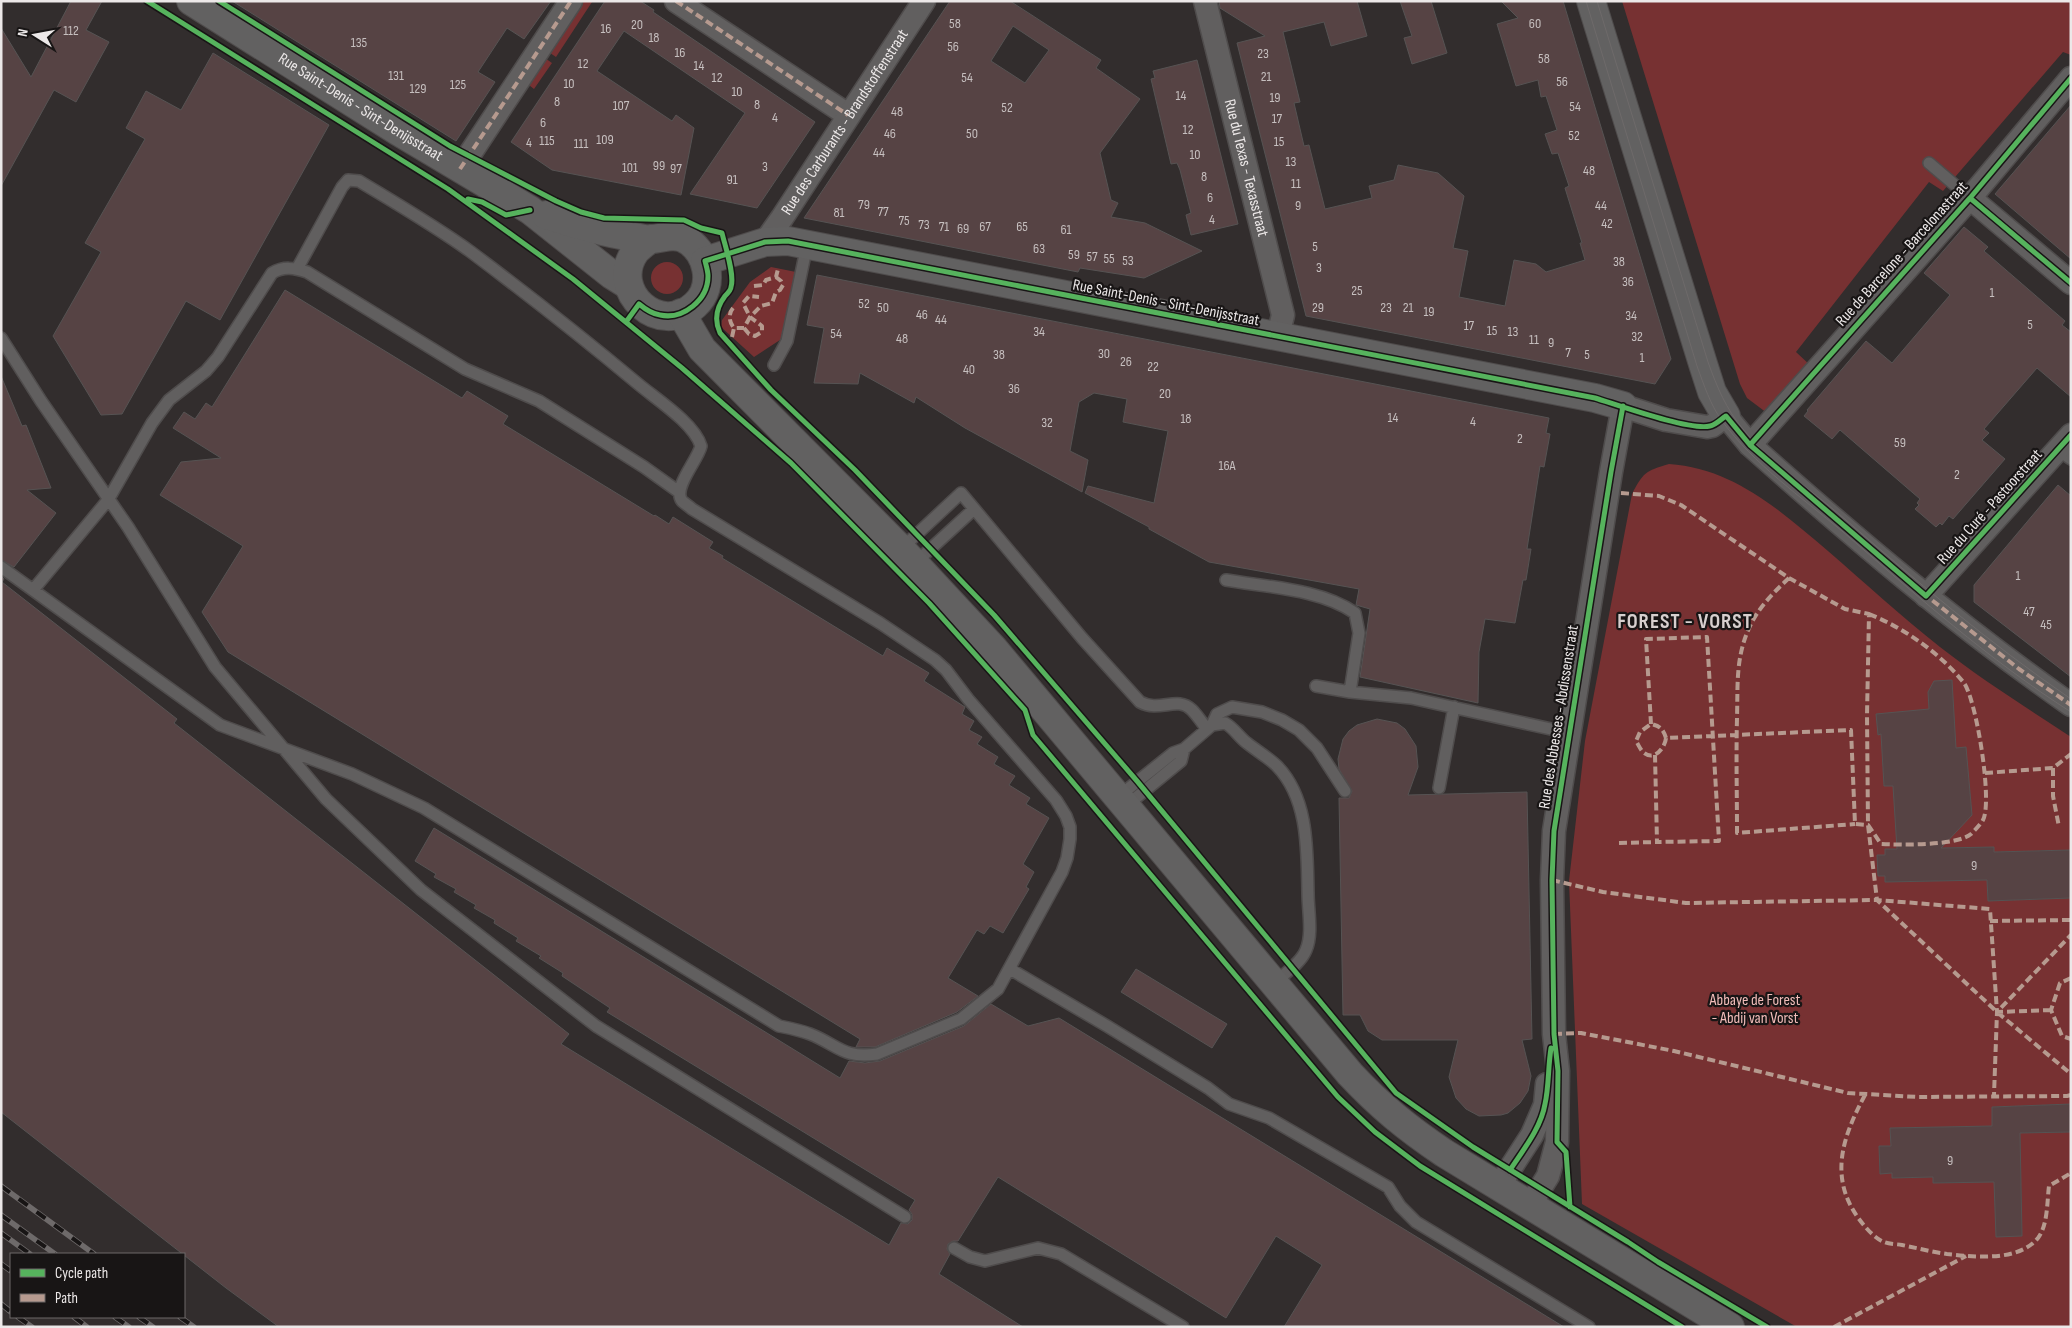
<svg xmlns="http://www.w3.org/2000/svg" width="2072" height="1328" font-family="'Sofia Sans Condensed',sans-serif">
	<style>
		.green { fill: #773132 }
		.building { fill: #564344; stroke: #565353; fill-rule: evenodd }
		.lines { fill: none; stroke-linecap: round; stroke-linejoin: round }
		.lane-casing { stroke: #4f4c4c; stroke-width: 14 }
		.street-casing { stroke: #4f4c4c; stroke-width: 25 }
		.secondary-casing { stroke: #4f4c4c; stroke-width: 30 }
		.lane { stroke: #615f5f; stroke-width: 11 }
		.street { stroke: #615f5f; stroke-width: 22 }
		.secondary { stroke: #626161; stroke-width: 28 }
		.tram { stroke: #6e6a6a; stroke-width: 1 }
		.rail-casing { stroke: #6e6a6a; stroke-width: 5.5 }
		.rail { stroke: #181515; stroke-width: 4; stroke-dasharray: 11; stroke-linecap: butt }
		.quiet { stroke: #b69a8f; stroke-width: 4; stroke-dasharray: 8 4; stroke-linecap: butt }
		.cycleway-casing { stroke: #181515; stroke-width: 8 }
		.cycleway { stroke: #56b35d; stroke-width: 5 }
		.labels { text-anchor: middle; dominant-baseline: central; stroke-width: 4.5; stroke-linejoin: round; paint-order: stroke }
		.number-label { font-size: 14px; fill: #c6bfbf }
		.street-label { font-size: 16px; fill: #ece8e8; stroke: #181515 }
		.park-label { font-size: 16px; fill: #f0bbb8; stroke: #181515 }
		.district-label { font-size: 21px; font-weight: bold; letter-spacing: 1px; fill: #d7cfce; stroke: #181515 }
	</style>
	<rect width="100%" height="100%" fill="#322d2d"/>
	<!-- green -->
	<path class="green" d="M579,1l13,1 -36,55 -9,-6z
		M1622,1h449v54l-8,-3 -120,139 -14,-9 -133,170 15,14 -44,47 -20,-15 -7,-14z
		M542,56l10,7 -18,26 -9,-7z
		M651 278a16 16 0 1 1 32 0a16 16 0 1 1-32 0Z
		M771,267l25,5 -13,63 -3,5 -26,17 -33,-30 1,-7 28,-38z
		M1669,464c64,4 112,47 159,87 37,32 73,65 112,96 41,32 87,61 131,90v113l-77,2 -1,-5 -108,2v6h-8l1,21h7v6l102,-2 1,21 83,-3v206l-79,3v19l-102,3 1,17 -12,1 1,26h12v5l41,-1v6h27l34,-8 28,61 -2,-103 51,-1v195h-274l-215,-123 -13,-323 16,-140 47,-247c11,-21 13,-23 37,-30z"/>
	<!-- building -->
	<path class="building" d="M71,1h31l-16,29 23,12 -33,60 -22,-12 -53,96v-158l30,49z
		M232,1h319l-27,38 -17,-11 -29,44 17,10 -39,59z
		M605,1h35l14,9 -1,2 162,110 -58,86 -67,-14 55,-81 -121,-82 -27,40 75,50 4,-6 18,13 -13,67 -129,-25 -41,-28z
		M950,1h60l91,59 -5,8 44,31 -40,54 11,47 7,3 -7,14 34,6 57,28 -58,27 -64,-10 -2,4 -274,-54zM1013,26l36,24 -24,33 -34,-22z
		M1219,1h138l10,35 -36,10 -7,-24 -41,10 17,70 -6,1 10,43 5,-1 16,64 47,-11 -3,-12 25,-6 4,-15 40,8 26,23 -11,52 15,3 -9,46 46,9 9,-46 22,4 10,8 39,-12 -5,-17h2l-17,-55 4,-2 -11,-33 -6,1 -7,-20 12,-4 -11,-34 -5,1 -3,-17 -22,6 -19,-62 21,-6 -17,-17h62l108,358 -16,25 -349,-68 -69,-273 28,-7 -45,-28z
		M1400,1h31l16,52 -35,11 -8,-26 8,-2z
		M213,53l116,72 -109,195 -34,-19 -64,113 -21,1 -48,-79 48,-84 -16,-9 60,-104 -19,-11 20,-37 35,19z
		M1197,60l41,164 -47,11 -5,-20 5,-2 -11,-43 -3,-7 -6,1 -20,-85 4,-1 -2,-7z
		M2071,105v154l-76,-65z
		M1964,227l24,20 -4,4 81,70 -3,4 9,7v65l-34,-29 -53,61 5,4 -7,7 23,19 -52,60 -4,-3 -7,9 -2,-2 -4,4 -21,-18 4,-4 -2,-2 3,-4 -80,-69 -8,9 -28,-23 4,-5 -1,-1 59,-69 26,22 58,-68 -26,-22z
		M817,275l732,143 -3,15 4,1 -6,33 -4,-1 -13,83h4l-5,31h-3l-8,43 -30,-4 -6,33 -1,51 -118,-26 10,-68 -14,-4 3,-16 -150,-27 -60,-33v-2l-64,-34 3,-7 66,17 14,-72 -45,-9 4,-23 -33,-6 -15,9 -9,49 18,9 -6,32 -117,-64 -49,-31 -2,6 -54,-30 -2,11 -44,-1 10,-55 -17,-3z
		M285,290l177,108 5,-7 41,25 -5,8 151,92 1,-1 14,9 4,-7 40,25 -4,6 14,8 -1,2 161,98 4,-8 42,25 -5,8 41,26 -3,7 12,7 -5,9 13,7 -5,7 21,13 -4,7 21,12 -6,9 21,13 -4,6 23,14 -26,46 11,8 -8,15 3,2 -26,44 -13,-7 -6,8 -7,-4 -29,48 30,18 -21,16 -82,35h-19l4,-8 -632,-387 -26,-40 41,-66 -83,-51 21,-33 40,-4 -48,-30 11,-16 11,7 11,-16 6,4z
		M1,376l21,50 4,-1 25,63 -24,2 29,23 -42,54 -13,-7z
		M2058,485l13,11v181l-97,-75v-17z
		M1,576l3,3 -2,3 175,137 -3,4 395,311 -8,10 328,201 12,-22 7,1 4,-4v-6l-3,-4 6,-10 -308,-188 3,-4 -48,-32 1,-3 -24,-15 2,-2 -25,-15 2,-3 -24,-15 1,-3 -21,-12 2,-3 -22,-13 2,-3 -22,-12 2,-3 -21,-13 19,-33 406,250 9,-17 16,2 15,-2 84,-35 27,-22 37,22 31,-8 505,309h-280l38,-62 -46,-29 -50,82 -228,-141 -40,64h-5l-5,3 -1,5 3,5 -11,20 84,53h-744l-53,-39 -225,-176z
		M1952,680l4,68 10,-1 6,68 -31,33 53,-1v5l77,-2v48l-83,3 -1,-21 -102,2v-6h-7l-1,-21h8v-6h12l-4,-63h-9l-3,-52 -3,1 -2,-21 53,-5 -1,-17 6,-11z
		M1377,719l20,4 8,6 11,17 2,21 -10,28 119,-3 5,247 -10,1 9,36 -3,15 -8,12 -12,10 -7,2 -22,1 -13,-7 -10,-11 -7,-21 9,-37h-76l-14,-9 -8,-16h-17l-4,-217h10l3,-7 -13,-22 -1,-10 5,-20 6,-8 8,-6z
		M1136,969l91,55 -15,24 -91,-56z
		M2071,1104v28l-51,1 2,103 -26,1 -2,-55 -61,1v-6l-41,1v-5l-12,1 -1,-28h12l-1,-18 102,-2v-19z"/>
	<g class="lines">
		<defs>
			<path id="lane" d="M1929,163l41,35
				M1,338l40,63 87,126 87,140 111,132 95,91 175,136 309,191
				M774,365l13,-24 20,-96
				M2058,450l13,9
				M901,549l60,-56 121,145 58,64c20,11 37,-7 52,8 6,6 10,13 15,19
				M914,564l60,-55
				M1,567l219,158 132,49 72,34 355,218c10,2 21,4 31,8 28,11 33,25 67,20l84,-35 37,-30 64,-117 5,-14 3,-19v-12l-4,-11 -10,-16 -88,-101 -22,-29 -11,-10 -55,-37 -188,-114c-3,-3 -7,-5 -10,-8 -10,-13 16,-41 19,-55 -7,-23 -45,-47 -64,-63 -54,-45 -110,-89 -166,-131 -36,-26 -74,-48 -112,-71l-11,-1 -6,7 -45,82
				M1226,580c40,7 95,9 129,33l4,20 -9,59
				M33,590l75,-90 44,-77 17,-23 37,-29 12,-14 54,-84c12,-7 22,-5 35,-1l158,97 74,32 105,66 35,25
				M1316,686l34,6 61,6 158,35
				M1212,725l13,-2c9,5 14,14 22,20 10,8 22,15 30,23 32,33 30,85 31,127 0,18 5,41 -2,57 -5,13 -22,24 -32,33
				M1439,788l15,-81
				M1118,797l55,-44 11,-4 28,-24 5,-11 15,-7 30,5 20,8 17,10 18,18 28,43
				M1126,806l55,-45 3,-12
				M1010,969l97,57 101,62 21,16 40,14 119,69 12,19 16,16 173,105
				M954,1248l16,9 15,4 53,-13 23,6 122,73"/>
			<g id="street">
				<path d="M676,1l172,114"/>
				<path id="s1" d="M1205,1l78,314 -5,21"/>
				<path d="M460,169l111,-168"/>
				<path d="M1970,198l101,85"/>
				<path id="s2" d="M765,242l17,-24 142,-217"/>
				<path d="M1750,445l220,-247 101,-120"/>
				<path d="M1926,596l145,-161"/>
				<path d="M1499,1186l33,-51 13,-30 2,-21"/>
				<path d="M1530,1205l18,-29 9,-34 1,-71 -4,-37 -2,-154 2,-49 57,-359 12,-66 43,14 41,7 5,-1 14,-10 24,29c102,91 208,181 321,260"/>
			</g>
			<g id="secondary">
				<path id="s3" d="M191,1l205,129 134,80 82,65 16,10"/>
				<path d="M1591,1l112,363 9,28 14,24"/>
				<path d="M546,215c28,9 55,17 85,22 6,0 13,3 19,2 12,0 21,-6 33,-1 25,12 33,48 12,67 -35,33 -87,-14 -60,-53 4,-5 10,-9 15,-13"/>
				<path d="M705,261l60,-19 23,-1 807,157 28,8"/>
				<path d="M681,313l21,36 199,200 92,99 357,426c31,33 57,54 94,79l286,174"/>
			</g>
		</defs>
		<!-- lane casing -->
		<use href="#lane" class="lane-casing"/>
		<!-- street casing -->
		<use href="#street" class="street-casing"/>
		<!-- secondary casing -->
		<use href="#secondary" class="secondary-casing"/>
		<!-- lane -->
		<use href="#lane" class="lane"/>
		<!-- street -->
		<use href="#street" class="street"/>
		<!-- secondary -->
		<use href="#secondary" class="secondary"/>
		<!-- tram -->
		<path class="tram" d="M1586,1l111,365c7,19 13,38 25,55 32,43 79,76 120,110 73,63 147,129 229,181
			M1597,1l111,361c9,25 18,47 35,67 26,33 64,58 96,85 75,65 150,129 232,185"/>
		<defs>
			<path id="rail" d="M1,1186l93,68
				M1,1215l54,39
				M1,1233l29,21
				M1,1264l10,7
				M1,1304l10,8
				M18,1317l14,10
				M74,1317l13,10
				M115,1317l14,10
				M139,1317l14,10
				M180,1317l14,10"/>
		</defs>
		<!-- rail casing -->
		<use href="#rail" class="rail-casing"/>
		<!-- rail -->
		<use href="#rail" class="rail"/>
		<!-- quiet -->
		<path class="quiet" d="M676,1l172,114
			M460,169l111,-168
			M754,286l9,-1 3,-5 10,-3 2,-8
			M733,308c-5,6 -4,14 1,20
			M744,328l5,6 6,2 7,-4v-6l-12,-9 11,-11 11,-3 4,-11 4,-2 3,-5 -2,-4 -5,-4
			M732,337l2,-9h10l6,-11 -7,-14 6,-7 10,1
			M1621,493l38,3 22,9 108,73 56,31 24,5 -2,101 1,110 9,75 113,9 7,103 -3,83
			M1789,578c-14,13 -28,27 -37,44 -17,33 -14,61 -15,96 -1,39 0,77 0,115l118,-9
			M1923,593l96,76 52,36
			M1651,724l-5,-85 61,-2 12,204 -62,1 -2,-87
			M1666,738c-1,10 -12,24 -23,14 -3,-3 -5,-8 -7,-11l4,-9 11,-8c9,2 12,5 15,14l185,-8 4,94 13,1 13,19c19,1 76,2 90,-10 3,-3 10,-10 12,-14 10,-19 -7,-121 -19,-137 -24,-30 -60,-55 -95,-69
			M2053,768v28l6,31
			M1985,773l68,-5 18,-14
			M1619,843l38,-1
			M1552,880l51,12 83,11 191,-3 120,112 74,62
			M1990,921l81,-1
			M2071,978l-11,5 -9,27 11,26 9,3
			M2051,1010l-54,2 74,-77
			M1554,1034l27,-1 93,18 174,42 70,4 149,-1 4,-1
			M1865,1095c-22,41 -37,82 -6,124 6,8 15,19 25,23 5,2 12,2 18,3 15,3 30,7 45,9 28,3 71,8 91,-16 10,-13 9,-37 11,-52l22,-13
			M1834,1327l132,-71"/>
		<defs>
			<path id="cycleway" d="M147,1l301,188 125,90 109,89 109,95 138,140 96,107 8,25 305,362 37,35 45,34 262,161
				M219,1l231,145 106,55 25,11 23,6 80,2 17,8 21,5c3,13 13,42 9,54 0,3 -4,7 -6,9 -9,12 -11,24 -5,37l51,57 84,80 139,145 143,166 259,312 77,54 155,95 30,20 109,65
				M1970,198l101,85
				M468,199l14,3 24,13 24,-5
				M626,322l13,-18c6,5 13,10 21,11 23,5 48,-15 48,-39 0,-5 -2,-11 -3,-15l60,-19 23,-1 807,157c23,7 95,33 115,28 6,-1 11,-7 16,-10l24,29 176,151 145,-161
				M1750,445l220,-247 101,-120
				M1510,1170c13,-20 31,-42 35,-66 4,-18 3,-37 6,-56
				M1570,1207l-4,-55 -9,-10 1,-71 -4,-37 -2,-154 2,-49 57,-359 12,-66"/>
		</defs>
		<!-- cycleway casing -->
		<use href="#cycleway" class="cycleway-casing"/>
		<!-- cycleway -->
		<use href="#cycleway" class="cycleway"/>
	</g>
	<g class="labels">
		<!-- number labels -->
		<g class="number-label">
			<text x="955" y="23">58</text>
			<text x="1535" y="23">60</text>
			<text x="637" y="24">20</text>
			<text x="606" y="28">16</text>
			<text x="71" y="30">112</text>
			<text x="654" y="37">18</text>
			<text x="359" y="42">135</text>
			<text x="953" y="46">56</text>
			<text x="680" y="52">16</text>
			<text x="1263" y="53">23</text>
			<text x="1544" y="58">58</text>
			<text x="583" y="63">12</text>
			<text x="699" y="65">14</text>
			<text x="396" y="75">131</text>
			<text x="1266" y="76">21</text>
			<text x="717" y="77">12</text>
			<text x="967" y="77">54</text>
			<text x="1562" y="81">56</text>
			<text x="569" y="83">10</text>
			<text x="458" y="84">125</text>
			<text x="418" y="88">129</text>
			<text x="737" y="91">10</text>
			<text x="1181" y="95">14</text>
			<text x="1275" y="97">19</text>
			<text x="557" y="101">8</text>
			<text x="757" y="104">8</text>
			<text x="621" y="105">107</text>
			<text x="1575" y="106">54</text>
			<text x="1007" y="107">52</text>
			<text x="897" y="111">48</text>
			<text x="775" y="117">4</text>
			<text x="1277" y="118">17</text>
			<text x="543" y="122">6</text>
			<text x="1188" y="129">12</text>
			<text x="890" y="133">46</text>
			<text x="972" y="133">50</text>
			<text x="1574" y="135">52</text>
			<text x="605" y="139">109</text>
			<text x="547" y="140">115</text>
			<text x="1279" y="141">15</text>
			<text x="529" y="142">4</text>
			<text x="581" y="143">111</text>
			<text x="879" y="152">44</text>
			<text x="1195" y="154">10</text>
			<text x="1291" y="161">13</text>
			<text x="659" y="165">99</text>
			<text x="765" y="166">3</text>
			<text x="630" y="167">101</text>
			<text x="676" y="168">97</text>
			<text x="1589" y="170">48</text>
			<text x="1204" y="176">8</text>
			<text x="732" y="179">91</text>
			<text x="1296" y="183">11</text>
			<text x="1210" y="197">6</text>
			<text x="864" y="204">79</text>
			<text x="1298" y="205">9</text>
			<text x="1601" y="205">44</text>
			<text x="883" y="211">77</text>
			<text x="839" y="212">81</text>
			<text x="1212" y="219">4</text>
			<text x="904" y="220">75</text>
			<text x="1607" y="223">42</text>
			<text x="924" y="224">73</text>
			<text x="944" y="226">71</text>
			<text x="985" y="226">67</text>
			<text x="1022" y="226">65</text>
			<text x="963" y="228">69</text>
			<text x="1066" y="229">61</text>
			<text x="1315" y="246">5</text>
			<text x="1039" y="248">63</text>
			<text x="1074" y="254">59</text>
			<text x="1092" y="256">57</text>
			<text x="1109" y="258">55</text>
			<text x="1128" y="260">53</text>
			<text x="1619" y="261">38</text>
			<text x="1319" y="267">3</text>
			<text x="1628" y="281">36</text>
			<text x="1357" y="290">25</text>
			<text x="1992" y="292">1</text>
			<text x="864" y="303">52</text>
			<text x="883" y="307">50</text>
			<text x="1318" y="307">29</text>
			<text x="1386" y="307">23</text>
			<text x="1408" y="307">21</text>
			<text x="1429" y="311">19</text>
			<text x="922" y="314">46</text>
			<text x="1631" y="315">34</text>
			<text x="941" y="319">44</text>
			<text x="2030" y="324">5</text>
			<text x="1469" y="325">17</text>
			<text x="1492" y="330">15</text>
			<text x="1039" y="331">34</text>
			<text x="1513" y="331">13</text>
			<text x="836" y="333">54</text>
			<text x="1637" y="336">32</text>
			<text x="902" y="338">48</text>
			<text x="1534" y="339">11</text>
			<text x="1551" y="342">9</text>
			<text x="1568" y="352">7</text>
			<text x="1104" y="353">30</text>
			<text x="999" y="354">38</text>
			<text x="1587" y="354">5</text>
			<text x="1642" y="357">1</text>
			<text x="1126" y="361">26</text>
			<text x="1153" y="366">22</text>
			<text x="969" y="369">40</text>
			<text x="1014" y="388">36</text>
			<text x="1165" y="393">20</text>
			<text x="1393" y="417">14</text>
			<text x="1186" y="418">18</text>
			<text x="1473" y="421">4</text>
			<text x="1047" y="422">32</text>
			<text x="1520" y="438">2</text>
			<text x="1900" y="442">59</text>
			<text x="1227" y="465">16A</text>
			<text x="1957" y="474">2</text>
			<text x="2018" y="575">1</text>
			<text x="2029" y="611">47</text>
			<text x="2046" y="624">45</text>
			<text x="1974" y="865">9</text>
			<text x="1950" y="1160">9</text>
		</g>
		<!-- street labels -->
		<g class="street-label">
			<text stroke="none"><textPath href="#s3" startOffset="200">Rue Saint-Denis - Sint-Denijsstraat</textPath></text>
			<text stroke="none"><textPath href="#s2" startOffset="144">Rue des Carburants - Brandstoffenstraat</textPath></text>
			<text stroke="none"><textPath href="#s1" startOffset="172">Rue du Texas - Texasstraat</textPath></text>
			<text transform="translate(1902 254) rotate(-48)">Rue de Barcelone - Barcelonastraat</text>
			<text transform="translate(1166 303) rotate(11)">Rue Saint-Denis - Sint-Denijsstraat</text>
			<text transform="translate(1990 507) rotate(-48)">Rue du Curé - Pastoorstraat</text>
			<text transform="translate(1559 717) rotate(-81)">Rue des Abbesses - Abdissenstraat</text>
		</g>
		<!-- park labels -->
		<g class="park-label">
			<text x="1755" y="1000">Abbaye de Forest<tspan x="1755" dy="18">- Abdij van Vorst</tspan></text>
		</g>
		<!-- district labels -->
		<g class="district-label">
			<text x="1685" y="621">FOREST - VORST</text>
		</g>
	</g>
	<!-- border -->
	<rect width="2072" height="1328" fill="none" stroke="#ece8e8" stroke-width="5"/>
	<!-- legend -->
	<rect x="10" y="1253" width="175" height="65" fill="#181515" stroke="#6d6969"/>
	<rect x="20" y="1269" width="25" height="8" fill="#56b35d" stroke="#6d6969"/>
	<text x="55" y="1278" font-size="15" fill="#ece8e8">Cycle path</text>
	<rect x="20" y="1294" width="25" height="8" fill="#b69a8f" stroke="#6d6969"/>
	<text x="55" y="1303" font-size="15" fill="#ece8e8">Path</text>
	<!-- north arrow -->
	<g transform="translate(35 35) rotate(281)" stroke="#181515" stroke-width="4" paint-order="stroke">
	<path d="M0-4L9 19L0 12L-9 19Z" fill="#ece8e8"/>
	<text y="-8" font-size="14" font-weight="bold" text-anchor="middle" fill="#ece8e8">N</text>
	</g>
</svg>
